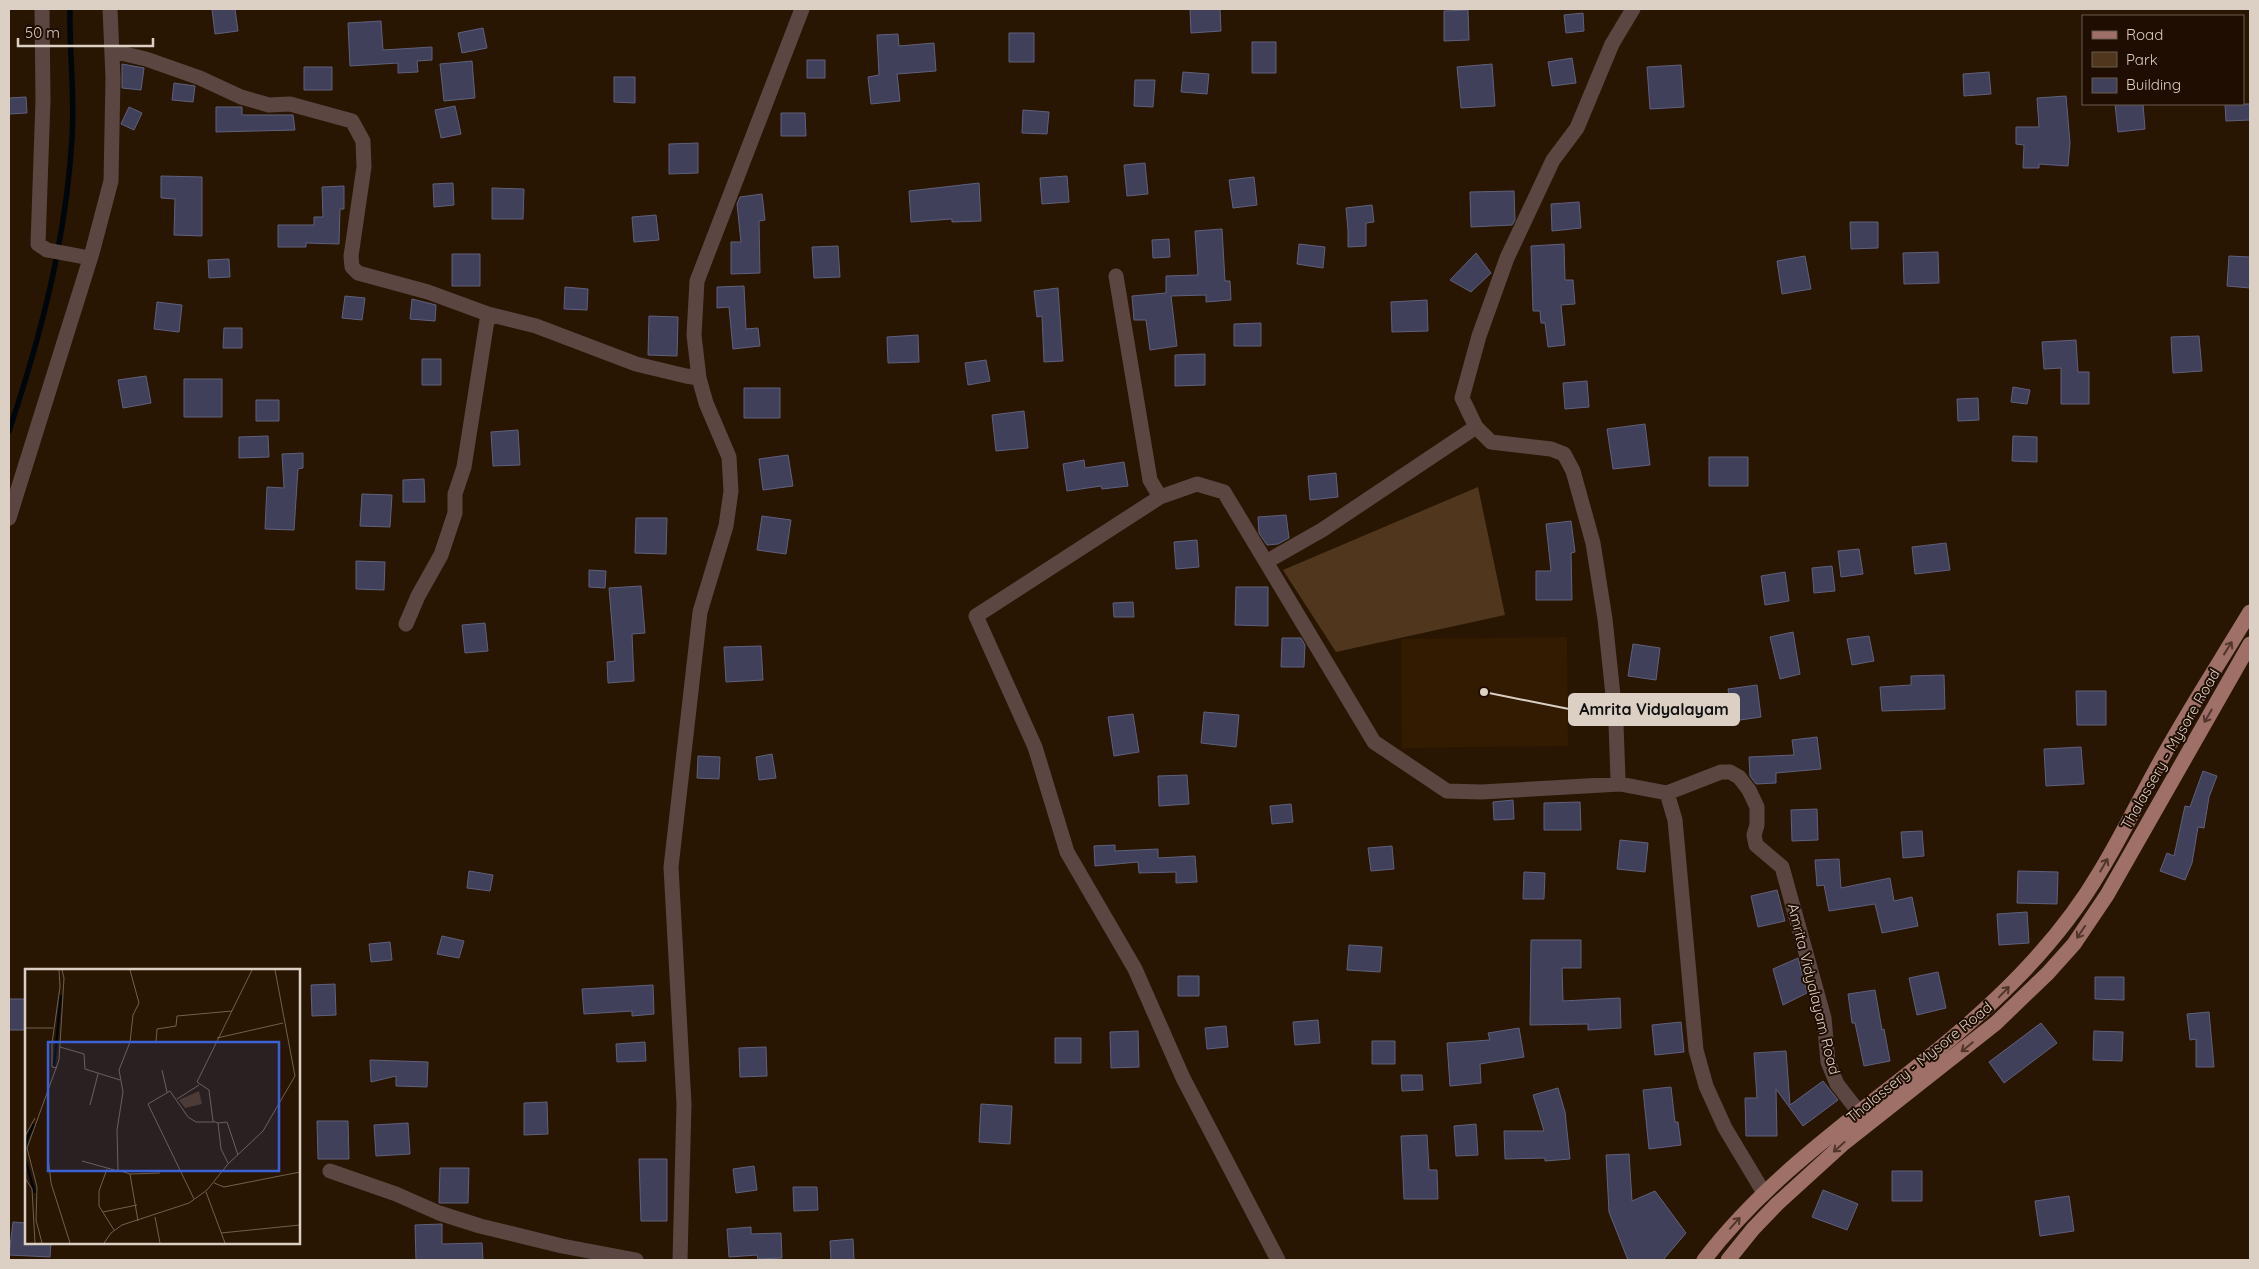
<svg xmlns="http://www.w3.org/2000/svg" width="2259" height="1269" font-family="Quicksand,sans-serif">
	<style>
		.built { fill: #321b00 }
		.green { fill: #4f361c }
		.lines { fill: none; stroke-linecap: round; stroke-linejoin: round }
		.stream { stroke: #00060c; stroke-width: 5.5 }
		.building { fill: #41405a; stroke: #60607c }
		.minor { stroke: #5c4642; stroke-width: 15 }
		.major { stroke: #9e7068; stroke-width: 15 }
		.oneway { stroke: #51352a }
		.labels { text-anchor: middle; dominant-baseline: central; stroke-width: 4; stroke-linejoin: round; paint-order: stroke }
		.street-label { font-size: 15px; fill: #dccfc3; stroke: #1e0d00 }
		.inset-river { fill: none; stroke: #00060c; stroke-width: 2.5 }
		.inset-road { fill: none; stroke: #70604f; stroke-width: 1 }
		.view { fill: #3a61d5; fill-opacity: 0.15; stroke: #3a61d5; stroke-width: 2.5 }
		.inset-edge { fill: none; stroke: #dccfc3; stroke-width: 2.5 }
		.leader { fill: none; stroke: #dccfc3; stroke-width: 2 }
		.callout-dot { fill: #dccfc3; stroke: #1e0d00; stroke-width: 2 }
		.callout { fill: #dccfc3; stroke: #dccfc3; stroke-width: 2 }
		.callout-label { font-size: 16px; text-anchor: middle; font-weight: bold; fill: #111 }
	</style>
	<rect width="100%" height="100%" fill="#281602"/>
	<!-- built -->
	<path class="built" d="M1567,637l1,109 -166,2 -1,-109z"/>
	<!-- green -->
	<path class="green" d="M1478,487l27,128 -169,37 -53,-82z"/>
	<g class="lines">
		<!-- stream -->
		<path class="stream" d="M9,431c32,-95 57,-192 63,-293 3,-43 -3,-86 -2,-129"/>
	</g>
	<!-- building -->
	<path class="building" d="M212,9h23l3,22 -23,3z
		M1190,9h30l1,22 -30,2z
		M1468,10l1,30 -25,1v-30z
		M1583,13l1,18 -18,2 -2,-18z
		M381,21l2,29 49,-3v13l-15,1 1,11 -20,1v-10l-48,3 -2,-43z
		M483,28l4,20 -25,5 -4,-20z
		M1009,33h25v29h-25z
		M898,34l1,12 35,-3 2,28 -39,3 3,27 -29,3 -3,-27 11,-2 -2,-40z
		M1252,42h24v31h-24z
		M1572,58l4,25 -24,3 -4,-24z
		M807,60h18v18h-18z
		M472,61l3,37 -31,3 -4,-37z
		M122,64l22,4 -3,22 -19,-2z
		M1492,64l3,42 -34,2 -4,-41z
		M1681,65l3,42 -34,2 -3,-42z
		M304,67h28v23h-28z
		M1183,72l26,2 -2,20 -26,-2z
		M1989,72l2,22 -27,2 -1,-22z
		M614,77h21v26l-21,-1z
		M1135,80h20l-2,27 -19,-1z
		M174,83l21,3 -2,16 -21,-2z
		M2066,96l4,47 -2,23 -29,-2v4h-16l1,-23 -8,-1v-17h23l-2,-29z
		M26,97l1,16 -18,1v-16z
		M2115,104h28l2,25 -27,3z
		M2225,104h25v16l-24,1z
		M455,106l6,28 -20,4 -6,-28z
		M129,107l13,6 -8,17 -13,-6z
		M216,107h26v8h51l2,15 -79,2z
		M1023,110l26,2 -2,22 -25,-1z
		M781,113h24l1,23h-25z
		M698,143v30l-29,1v-30z
		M1145,163l3,31 -21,2 -3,-31z
		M161,176l41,1v59l-28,-1 1,-36 -14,-1z
		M1067,176l2,26 -27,2 -2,-26z
		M1254,177l3,28 -24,3 -4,-28z
		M453,183l1,22 -20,2 -1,-23z
		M979,183l2,38 -29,1v-3l-41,3 -2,-31z
		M344,186v23h-4l-1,35 -33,-1v4h-28v-22h36v-8h9l-1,-30z
		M492,188l32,1 -1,30h-31z
		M1514,191l1,29 -3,5 -41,2 -1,-35z
		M762,194l3,26 -6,1 1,52 -29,1v-32h10l-4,-38 3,-7z
		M1579,202l2,26 -29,3 -1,-27z
		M1372,205l2,17 -8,1v23l-18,1v-17l-2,-22z
		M656,215l3,25 -25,2 -2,-25z
		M1850,222h28v26l-27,1z
		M1222,229l3,52h5l1,19 -25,2v-7l-35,1 6,50 -27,4 -4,-30h-12l-2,-24 34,-3v-17l32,-1 -3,-44z
		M1169,239l1,18 -17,1 -1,-18z
		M1299,244l26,3 -2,21 -26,-4z
		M1564,244l1,36h8l2,24 -14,1 4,40 -17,2 -3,-24h-4l-1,-12h-7l-2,-65z
		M838,246l2,31 -26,1 -2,-31z
		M1938,252l1,31 -35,1 -1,-31z
		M1476,253l15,20 -20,19 -21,-12z
		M452,254h28v32h-28z
		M1805,256l6,33 -29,5 -5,-33z
		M2229,256l21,1v31l-23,-2z
		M229,259l1,18 -21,1 -1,-18z
		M744,286l2,43 12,-1 2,18 -27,3 -4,-42 -12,1v-21z
		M565,287l23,2 -1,21 -23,-1z
		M1058,288l5,73 -19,1 -2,-46 -5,1 -3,-26z
		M345,296l20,2 -3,22 -20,-2z
		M412,299l24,6 -1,16 -25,-2z
		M1427,300l1,31 -36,1 -1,-30z
		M157,302l25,3 -3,27 -25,-3z
		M649,316l29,1 -1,39 -29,-1z
		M1261,323v23h-27v-22z
		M224,328h18v20h-19z
		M918,335l1,27 -31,1 -1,-26z
		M2199,336l3,35 -29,2 -2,-36z
		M2076,340l2,32h11v32h-28v-36l-17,1 -2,-27z
		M1205,354v31l-30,1v-31z
		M422,359h19v26h-19z
		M986,360l4,21 -22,4 -3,-22z
		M146,376l5,27 -28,5 -5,-28z
		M184,379h38v38h-38z
		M1587,381l2,26 -24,2 -2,-26z
		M2013,387l17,3 -3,14 -16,-2z
		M744,388h36v30h-36z
		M1978,398l1,22 -21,1 -1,-22z
		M256,400h23v21h-23z
		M1024,411l4,37 -32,3 -4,-36z
		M1645,424l5,41 -37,4 -6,-40z
		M518,430l2,35 -27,1 -2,-34z
		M268,436l1,21 -30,1v-21z
		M2013,436l24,1v25l-25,-1z
		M303,453v15l-5,1 -4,61 -29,-1 2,-42 17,1 -2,-34z
		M788,455l5,31 -30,4 -4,-31z
		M1709,457h39v29h-39z
		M1084,460l1,8 39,-6 4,24 -26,3 -1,-3 -34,5 -4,-27z
		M1336,473l2,24 -28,3 -2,-24z
		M424,479l1,23h-22v-22z
		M362,494l30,1 -2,32 -30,-1z
		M1286,515l3,23 -11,6 -11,1 -8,-12 -1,-16z
		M762,516l29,4 -5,34 -29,-4z
		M636,518h31l-1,36 -31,-1z
		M1571,521l4,31 -4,1 1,47h-36v-29h15l-5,-47z
		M1197,540l2,27 -23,2 -2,-27z
		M1946,543l4,27 -35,4 -3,-27z
		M1859,549l4,25 -22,3 -3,-26z
		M356,561l29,1 -1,28 -28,-1z
		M1832,566l3,25 -21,2 -2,-25z
		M589,570l17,1 -1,17 -16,-1z
		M1785,572l4,29 -24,4 -4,-29z
		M641,586l4,47 -13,1 2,47 -26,2 -1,-21 8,-1 -6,-73z
		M1236,587h32v39l-33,-1z
		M1133,602l1,15h-20l-1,-14z
		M485,623l3,28 -23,2 -3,-28z
		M1793,632l7,42 -20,5 -10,-42z
		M1869,636l5,25 -22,4 -5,-26z
		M1282,638h19l4,7 -1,22h-23z
		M1633,644l27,4 -4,32 -28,-4z
		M761,646l2,34 -37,2 -2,-35z
		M1944,675l1,34 -63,2 -2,-24 31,-2v-9z
		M1757,685l4,32 -28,4 -5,-32z
		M2076,691h30v34h-29z
		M1204,712l35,3 -3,32 -35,-4z
		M1133,714l6,38 -25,4 -6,-39z
		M1817,737l4,32 -45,4v10l-20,1 -6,-8 -1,-19 45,-2 -2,-15z
		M2081,747l3,37 -38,2 -2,-37z
		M772,754l4,24 -17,2 -3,-23z
		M698,756l22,1 -1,22 -22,-1z
		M2203,771l14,5 -8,21 -5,31 -6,-1 -6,36 -7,17 -25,-9 7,-18 7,3 11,-50 5,1z
		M1187,775l2,29 -30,2 -1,-30z
		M1513,800l1,19 -20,1 -1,-18z
		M1580,802l1,28h-37v-27z
		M1291,804l2,18 -21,2 -2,-18z
		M1817,809l1,31 -26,1 -1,-31z
		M1922,831l2,25 -21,2 -2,-26z
		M1620,840l28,3 -3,29 -28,-3z
		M1115,845v6l43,-2v9l37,-2 2,26 -21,1v-11l-37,1 -1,-11 -43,4 -1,-20z
		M1392,846l2,23 -23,2 -3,-23z
		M1839,859l2,29 49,-10 4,23 18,-4 6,29 -36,7 -7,-29 -46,7 -5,-26 -7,1 -2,-26z
		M469,871l24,4 -3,16 -23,-3z
		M2018,871l40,1 -1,32 -40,-1z
		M1524,872l21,1 -1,26h-21z
		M1777,890l8,31 -27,6 -7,-31z
		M2027,912l2,31 -30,2 -2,-31z
		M442,936l22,5 -5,17 -22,-4z
		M1531,940h50v28h-19l1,33 57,-3 1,30 -33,2v-6l-58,1z
		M390,942l2,18 -21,2 -2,-18z
		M1349,945l33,2 -2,25 -33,-2z
		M1798,958l9,35 -24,12 -10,-36z
		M1938,972l8,36 -29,7 -8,-37z
		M1178,976h21v20h-21z
		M2095,977h29v23l-29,-1z
		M335,984l1,31 -24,1 -1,-31z
		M653,985l1,29 -22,2v-5l-48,3 -2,-25z
		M1875,990l7,40 2,-1 6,32 -26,5 -9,-43h-3l-4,-29z
		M9,999h17v31h-17z
		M2209,1012l5,55h-18v-28l-6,1 -3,-26z
		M1318,1020l2,23 -25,2 -2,-23z
		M1681,1022l3,30 -29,3 -3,-30z
		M2041,1023l16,20 -53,40 -15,-21z
		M1226,1026l2,21 -21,2 -2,-21z
		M1519,1028l5,29 -44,7 1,19 -31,3 -3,-43 43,-3 -2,-7z
		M1138,1031l1,36 -28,1 -1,-36z
		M2094,1031l29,1 -1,29 -29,-1z
		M1055,1038h26v25h-26z
		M1372,1041h23v23h-23z
		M645,1042l1,19 -29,1 -1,-18z
		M766,1047l1,29 -27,1 -1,-29z
		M1786,1051l4,54 33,-24 15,19 -35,26 -27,-37 1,47h-31l-1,-38h12l-3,-45z
		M370,1060l58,2 -1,25 -31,-1v-10l-25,6z
		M1401,1075h21l1,15 -21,1z
		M1671,1087l4,35h3l3,23 -32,4 -6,-59z
		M1558,1088l7,24 5,47 -25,2v-3l-40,1 -1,-28h40l-11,-36z
		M547,1102l1,32 -24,1v-32z
		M981,1104l31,2 -2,38 -31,-2z
		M317,1121h31l1,38h-31z
		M408,1123l2,31 -34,2 -2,-31z
		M1476,1124l2,31 -22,1 -2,-30z
		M1427,1135l2,35h8l1,29h-34l-3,-63z
		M1629,1154l3,47 23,-10 31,42 -23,27h-35l-19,-48 -3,-57z
		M639,1159h28v62h-26z
		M754,1166l3,24 -21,3 -3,-24z
		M440,1168h29l-1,35h-29z
		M1892,1171h30v30h-30z
		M793,1187h24l1,23 -24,1z
		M1823,1190l35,14 -11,26 -35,-13z
		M2069,1196l5,35 -34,5 -5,-35z
		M13,1222l13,1v20h25l-1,14 -41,-2z
		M442,1224v20l40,-1 1,17h-67l-1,-35z
		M751,1227v7l30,-1 1,25 -24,1 -1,-4 -28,2 -2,-28z
		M853,1239l1,21h-23l-1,-19z"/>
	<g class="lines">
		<!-- minor -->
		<path class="minor" d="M42,9l1,91 -5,144 9,6 43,8
			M1633,9l-21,35 -35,84 -24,32 -46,98 -28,78 -17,62 14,29 15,15 60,7 13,5 9,17 20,72 12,76 11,105 2,55 2,5 47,9 8,27 21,230 10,36 19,42 39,65
			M112,51l34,8 54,19 41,19 28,8 21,-1 62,17 11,20 1,26 -13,89 1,11 6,6 70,19 60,22 48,12 100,38 50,12 13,2
			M1116,276l34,204 10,17
			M9,518l83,-265 19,-72 2,-103 -3,-69
			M1266,562l56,-32 154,-103
			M406,624l12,-28 23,-41 14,-42v-19l9,-27 24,-153
			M1667,793l54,-21h9l9,5 10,13 8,17v18l-3,10 2,10 26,22 42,151 4,44 9,22 21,27
			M330,1171l66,23 43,19 41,13 82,20 74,14
			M680,1260l4,-156 -13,-237 29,-255 26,-86 5,-35 -2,-34 -23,-54 -7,-25 -5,-43 3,-54 105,-272
			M1278,1260l-95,-182 -48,-109 -68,-117 -32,-105 -59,-131 184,-119 37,-13 27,8 150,250 73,49 34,1 139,-8"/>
		<!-- major -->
		<path class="major" d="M1704,1260c87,-114 217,-182 316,-285 29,-30 60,-69 81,-105 20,-33 36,-66 54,-99 29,-54 63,-106 95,-159
			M1728,1260l25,-31 24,-25 67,-61 152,-120 52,-50 26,-29 33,-49 143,-251"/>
	</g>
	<!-- one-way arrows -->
	<defs><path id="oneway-shaft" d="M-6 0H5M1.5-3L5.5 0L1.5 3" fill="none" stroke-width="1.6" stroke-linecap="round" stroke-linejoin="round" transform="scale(1.25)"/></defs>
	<g class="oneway">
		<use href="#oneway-shaft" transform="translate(2228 648) rotate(-58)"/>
		<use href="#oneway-shaft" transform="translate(2208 716) rotate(120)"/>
		<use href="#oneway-shaft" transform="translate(2104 865) rotate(-60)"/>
		<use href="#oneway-shaft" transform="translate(2081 932) rotate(124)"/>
		<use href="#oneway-shaft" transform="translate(2004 992) rotate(-46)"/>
		<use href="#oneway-shaft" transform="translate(1967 1047) rotate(141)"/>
		<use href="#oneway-shaft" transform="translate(1839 1147) rotate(138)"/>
		<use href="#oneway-shaft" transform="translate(1735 1223) rotate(-48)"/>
	</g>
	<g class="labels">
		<!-- street labels -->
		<g class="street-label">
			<text transform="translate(2170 749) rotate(-60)">Thalassery - Mysore Road</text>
			<text transform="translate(1814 989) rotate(76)">Amrita Vidyalayam Road</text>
			<text transform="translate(1919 1062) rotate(-39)">Thalassery - Mysore Road</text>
		</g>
	</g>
	<!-- overview -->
	<g transform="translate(25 969)">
		<rect width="275" height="275" fill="#281602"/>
		<path d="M174,122l3,13 -17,4 -6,-8z" fill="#4f361c"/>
		<path class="inset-river" d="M29,97l7,-71M0,187l2,-17 7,-15M0,190l10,34"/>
		<path class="inset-road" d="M105,1l9,33 -6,12 -3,27 -11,28 4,22 -6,38 1,40 12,4 8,47M0,59h28M192,69l66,-15M105,73h26l1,-13 19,-3 1,-10 55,-5M35,78l24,7 1,15 35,11M32,99l-5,-1v-24l8,-56 -1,-17M137,101l5,22M152,130l22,-14M65,136l8,-31M193,154l9,-1 11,33M0,167l10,-18M23,187l3,27 19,60M57,192l36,10M203,194l-7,-14 -3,-26 -5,-2 -4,-31 -12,-8 55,-112M82,200l-8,22v15l15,24M105,205l30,-1M0,209l7,11 3,54M189,214l10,4 76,-15M181,223l19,51M169,230l-46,-95 22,-13 18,26 8,5h18M78,243l34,-7M130,248l5,26M196,264l79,-8M17,274l-6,-23 1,-33 -10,-39 32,-88 5,-82 -2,-8M79,274l7,-10 11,-8 67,-22 18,-13 21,-26 35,-33 32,-55 -20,-106"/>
		<path class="view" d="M23,73h231v129h-231z"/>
		<rect width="275" height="275" class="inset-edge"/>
	</g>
	<!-- callouts -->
	<path class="leader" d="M1484 692L1569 709"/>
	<circle class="callout-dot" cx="1484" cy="692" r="5"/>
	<rect class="callout" x="1569" y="694" width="170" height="31" rx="5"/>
	<g class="callout-label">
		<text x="1654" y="715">Amrita Vidyalayam</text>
	</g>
	<!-- border -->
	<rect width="2259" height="1269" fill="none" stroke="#dccfc3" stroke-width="20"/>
	<!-- legend -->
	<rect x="2082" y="15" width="162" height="90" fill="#1e0d00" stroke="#6a5b4e"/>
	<rect x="2092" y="31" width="25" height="8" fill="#9e7068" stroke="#6a5b4e"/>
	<text x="2126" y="40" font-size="15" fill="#dccfc3">Road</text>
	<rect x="2092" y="52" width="25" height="15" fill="#4f361c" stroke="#6a5b4e"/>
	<text x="2126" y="65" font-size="15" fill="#dccfc3">Park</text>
	<rect x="2092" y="78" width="25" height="15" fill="#41405a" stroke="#6a5b4e"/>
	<text x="2126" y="90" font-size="15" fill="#dccfc3">Building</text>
	<!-- scale -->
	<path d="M18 38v8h135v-8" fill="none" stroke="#dccfc3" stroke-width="2.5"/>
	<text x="25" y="38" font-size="15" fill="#dccfc3" stroke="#1e0d00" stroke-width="4" paint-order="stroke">50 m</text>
</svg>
